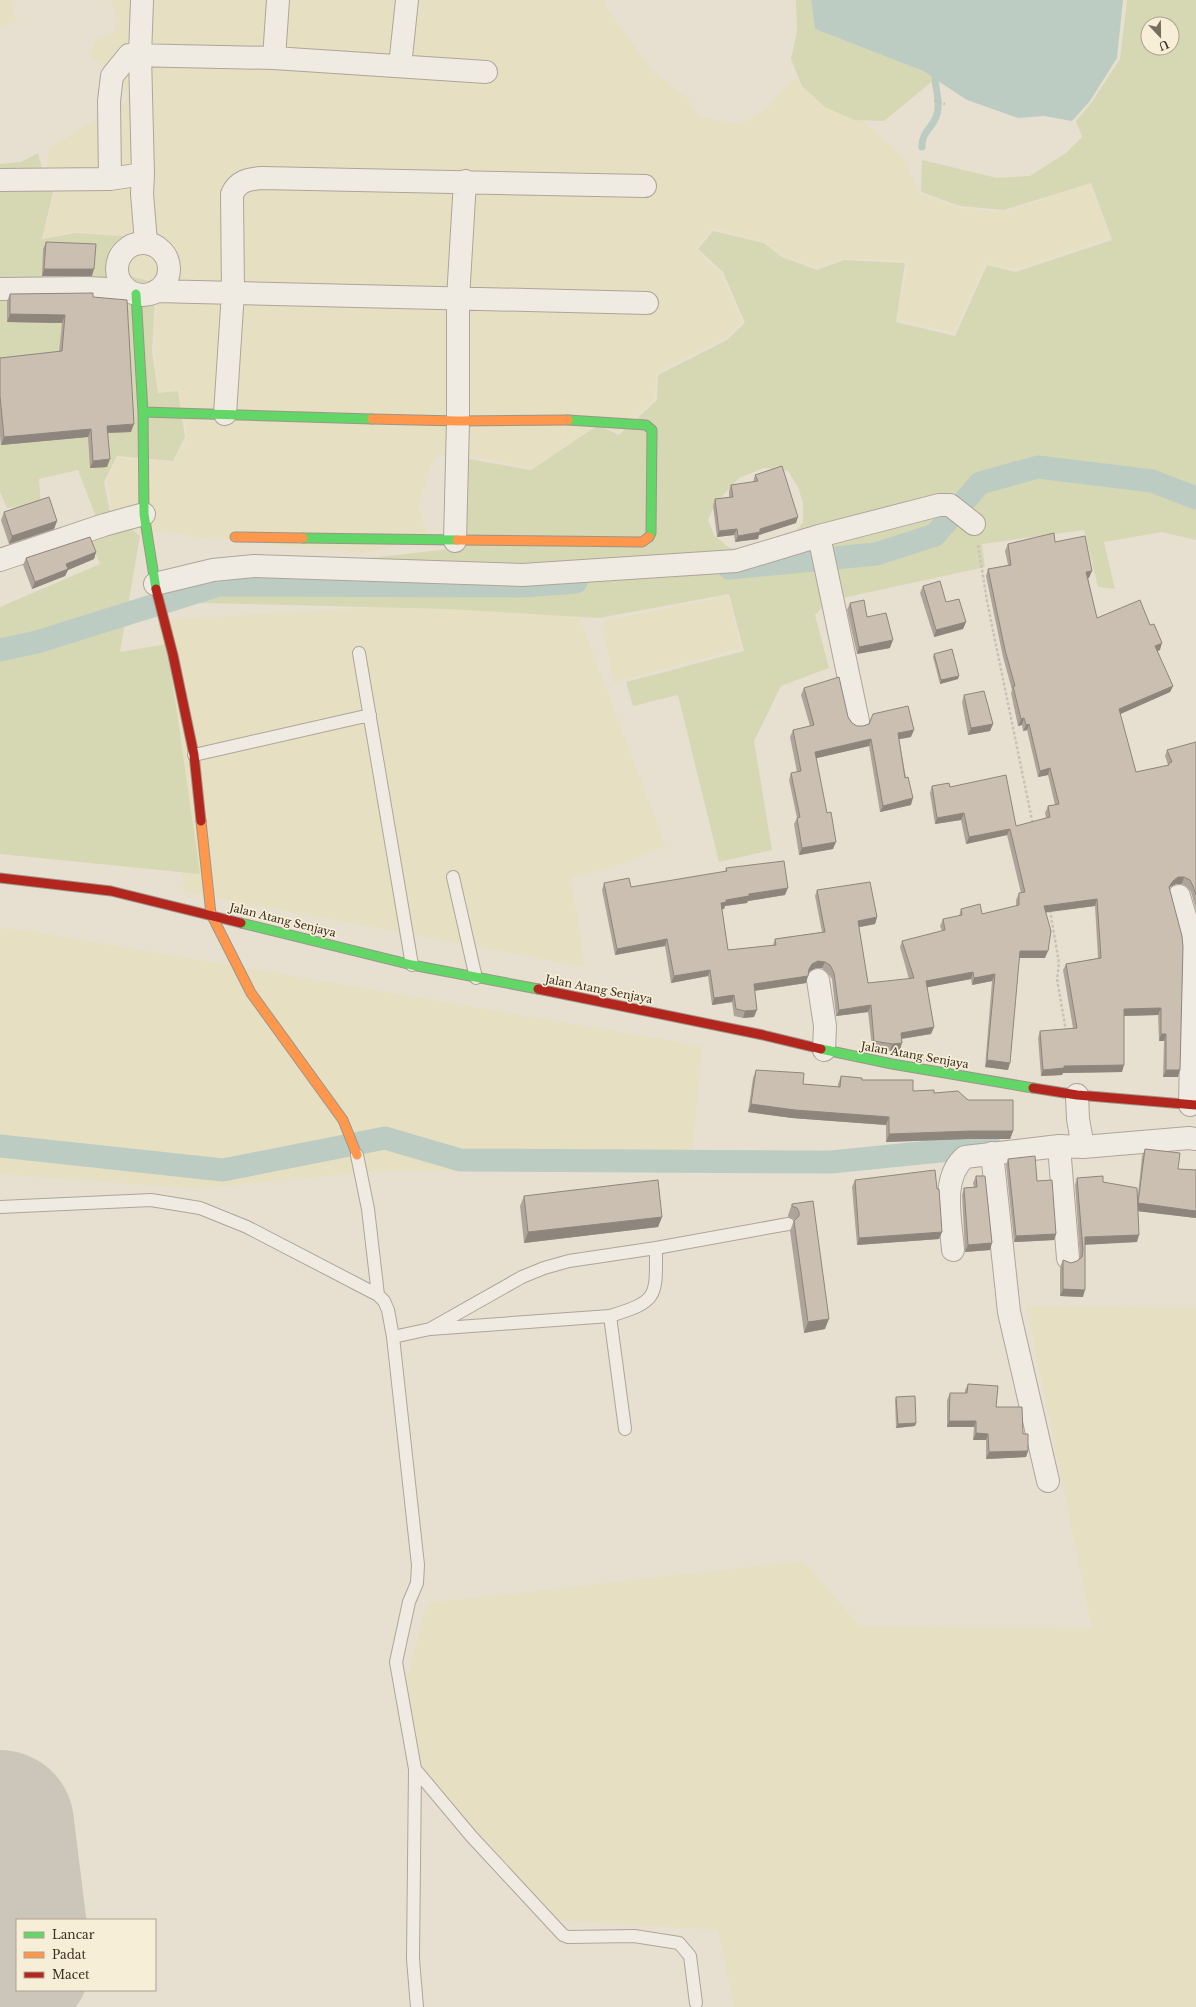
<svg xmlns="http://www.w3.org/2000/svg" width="1196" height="2007" font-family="'Libre Baskerville',serif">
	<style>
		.farmland { fill: #e6dfc2 }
		.green { fill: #d6d7b3; fill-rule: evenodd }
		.water { fill: #bcccc2 }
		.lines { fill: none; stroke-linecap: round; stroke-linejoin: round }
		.stream { stroke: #bcccc2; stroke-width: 7 }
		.canal { stroke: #bcccc2; stroke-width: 23 }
		.runway { stroke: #cbc5ba; stroke-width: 148 }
		.lane-casing { stroke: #ada599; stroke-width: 14 }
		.street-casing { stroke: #ada599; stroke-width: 24 }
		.fast-casing { stroke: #9c958a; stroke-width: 11 }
		.slow-casing { stroke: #9c958a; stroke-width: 11 }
		.jam-casing { stroke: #9c958a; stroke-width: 11 }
		.path { stroke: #c8c2b9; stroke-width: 2.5; stroke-dasharray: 3 2; stroke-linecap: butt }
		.lane { stroke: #efebe3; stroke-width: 12 }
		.street { stroke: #efebe3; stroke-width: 22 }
		.fast { stroke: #63d668; stroke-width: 9 }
		.slow { stroke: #ff974d; stroke-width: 9 }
		.jam { stroke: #b3261e; stroke-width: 9 }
		.wall { fill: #afa499 }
		.shaded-wall { fill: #8e867d }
		.building { fill: #cbbfb2; stroke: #8e867d }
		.labels { text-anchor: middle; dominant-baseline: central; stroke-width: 3.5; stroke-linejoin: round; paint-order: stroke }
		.street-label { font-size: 11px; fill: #3d2e20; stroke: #f7eed8 }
	</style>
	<rect width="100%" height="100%" fill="#e7e0d1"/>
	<!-- farmland -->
	<path class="farmland" d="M0,0h19l-8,3 7,19 -18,4z
		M110,0h495l2,8 47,65 32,24 13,20 42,7 25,-15 17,-21 23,-19 99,90 14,34 41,15 45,4 84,-28 21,54 -96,32 -28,-7 -32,70 -57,-14 11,-58 -65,-3 -27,9 -33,-11 -18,-14 -52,-14 -18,21 25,24 22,48 -16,17 -70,35 -1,26 -37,33 -20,-9 -66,45 -75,-14 -23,3 -16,50 11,31 -63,15 -172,-16 -28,-6 -26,3 -28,-23 -5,-30 11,-23 55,4 14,-24 -8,-48 -20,3 -5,-41 4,-70 -30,-8 -2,-39 -51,-3 -32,6 12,-47 -9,-9 2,-33 79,-49 -4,-21 -34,-23 8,-17 17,-7 3,-15z
		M568,587l98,259 -50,20 -45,12 14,89 -401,-75 -26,-272 339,-20z
		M728,596l13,52 -128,35 -11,-62z
		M0,928l30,3 672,115 -11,125h-313l-182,18 -196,-15z
		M1026,1306l170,1v700h-462l-16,-77 -163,-10 -130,-135 -18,-105 20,-77 376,-42 57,65 232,2z"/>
	<!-- green -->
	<path class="green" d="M796,0h15l4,29 108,42 12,8 -51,42 -30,-1 -29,-13 -23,-21 -11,-27 6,-28z
		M1127,0h69v540l-34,-8 -58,10 11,47 -17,-2 -14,-57 -102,14 3,23 -156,34 -14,14 14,53 -48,18 -27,55 18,109 -53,12 -41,-167 -45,11 -7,-24 118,-31 -15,-57 -130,24 -150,-9 -290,-7 48,-26 252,-28 -2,-91 74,13 67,-45 21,10 38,-35 1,-25 69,-35 18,-17 -22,-51 -25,-23 15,-18 51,12 18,14 35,13 27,-10 61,3 -9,59 59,14 32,-71 28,7 97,-32 -21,-57 -87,27 -44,-4 -39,-14 1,-32 75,18 33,-2 36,-23 16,-16 -6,-16 15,-18 29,-44zM1148,24h24v24h-24zM764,468l24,3 10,16 5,16v19l-8,11 -44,19 -23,-5 -14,-12 -6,-15 7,-16 24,-26z
		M38,153l8,31 7,8 -11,47 33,-6 50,3 2,39 29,8 -4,68 6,42 20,-2 7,46 -12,24 -56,-5 -13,26 6,30 30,24 -20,116 47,-8 33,230 -200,-20v-247l100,-43 -12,-29 11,-10 -21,-55 -39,9 2,27 -34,2 -7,-16v-328l21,-2z"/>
	<!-- water -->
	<path class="water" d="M811,0h312l-6,58 -27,43 -18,20 -28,-5 -26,2 -51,-18 -44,-29 -108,-42z"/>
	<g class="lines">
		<!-- stream -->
		<path class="stream" d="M922,147c-1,-14 10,-19 14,-30 5,-12 0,-26 -1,-38"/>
		<!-- canal -->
		<path class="canal" d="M729,568l147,-14 59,-19 45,-52 58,-16 114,14 44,17
			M0,650l37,-8 182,-57 304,1 53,-4
			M0,1146l223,24 162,-32 75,22 371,2 159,-16"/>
		<!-- runway -->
		<path class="runway" d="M0,1824l17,138"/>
		<defs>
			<path id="lane" d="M359,653l53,312
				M194,755l176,-40
				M453,877l23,101
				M357,1155l11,54 10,86
				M0,1207l151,-7 49,8 47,19 131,68 6,6 4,9 5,27 25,228 -1,18 -8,19 -13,60 19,107 -2,190 4,48
				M610,1316l15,113
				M430,1329l92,-52 22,-9 25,-7 87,-13 132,-24
				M393,1337l37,-8 180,-13c49,-15 46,-19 46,-68
				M415,1769l57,68 91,98 5,2 66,-1 45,7 11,13 6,47"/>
			<path id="street" d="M142,0l-2,56 3,118 -1,20 4,48
				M274,58l4,-58
				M400,66l7,-66
				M110,179l-1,-78 3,-25 17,-21 145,3 212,14
				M0,180l110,-1 33,-5
				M117 269a26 26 0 1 1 52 0a26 26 0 1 1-52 0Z
				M0,289l87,-1 40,2
				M156,291l491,12
				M225,414l8,-122 -1,-98c6,-13 16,-15 30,-16l383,8
				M819,536l39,185
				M455,541l3,-120v-122l7,-118
				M0,560l104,-35 40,-11
				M155,584l58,-14 41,-4 268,9 214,-14 83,-25 120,-31h11l24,19
				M1179,896l13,44 1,13 -3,152
				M818,980l7,46 -1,24
				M1077,1095l1,24 5,28
				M1059,1146l9,112
				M992,1153l17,159 39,169
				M953,1250c-2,-29 -13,-72 12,-93l94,-11 24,1 106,-9 7,1"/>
			<path id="fast" d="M136,294l7,118 1,102 12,75
				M143,412l229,7
				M568,420l78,5 6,5 -1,103 -2,4
				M303,538l154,2
				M241,923l171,42 126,24
				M821,1049l71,15 141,24"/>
			<path id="slow" d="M372,419l86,2 110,-1
				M235,537l68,1
				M457,540l185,2 7,-5
				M201,821l10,93 40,79 92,127 14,35"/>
			<path id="jam" d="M156,589l17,66 21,100 7,66
				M0,878l111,13 130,32
				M538,989l225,46 58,14
				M1033,1088l44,7 119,10"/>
		</defs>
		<!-- lane casing -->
		<use href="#lane" class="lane-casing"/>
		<!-- street casing -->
		<use href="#street" class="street-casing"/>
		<!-- fast casing -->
		<use href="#fast" class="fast-casing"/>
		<!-- slow casing -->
		<use href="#slow" class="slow-casing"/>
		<!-- jam casing -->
		<use href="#jam" class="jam-casing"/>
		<!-- path -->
		<path class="path" d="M934,100l11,4
			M978,545l9,56 46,224
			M1050,910l9,53 -2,16 9,52"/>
		<!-- lane -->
		<use href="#lane" class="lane"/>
		<!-- street -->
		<use href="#street" class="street"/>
		<!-- fast -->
		<use href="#fast" class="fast"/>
		<!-- slow -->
		<use href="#slow" class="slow"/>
		<!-- jam -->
		<use href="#jam" class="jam"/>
	</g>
	<!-- wall -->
	<path class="wall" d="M46,242l46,34h-50l1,-27z
		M10,294l83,3 38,135 -23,1 -1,34 -17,1 -2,-31 -87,8 -1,-9v-78l59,-6 3,-29 -55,-1v-21z
		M755,475l41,48 -37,12 -1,4 -23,3 -1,-7 -17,2 -4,-31 2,-7 14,-2v-6l2,-6 22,-3z
		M4,512l53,9 -3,8 -45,15 -8,-24z
		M1055,542l34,36h-1l9,40 63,32 -3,1 16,35 -3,6 -50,22 16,58 32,-7 -3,-9 2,-6 29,-8v168l-5,-18 -4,-5 -5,-3h-6l-6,3v1l8,189h-15l1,-36h-5l-1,-26 -34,1 -2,56 -59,1 -1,2 -21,1 -3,-38 2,-7 33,-3 -10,-58 3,-6 32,-6 -3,-52 -49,6 -1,46h-26l-11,112 -23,-3 7,-86 -20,4 -1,-6 -44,8 7,40 -3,7 -29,5 -2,11 -10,1 -18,-4 -4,-35 -32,4 -4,-37 -5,-7 -5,-4h-6l-6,3 -2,2 -2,10 -51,8 -1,26 -11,1 -9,-2 -2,-14 -20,3 -4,-29 -37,7 -6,-37 -50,9 -13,-65 2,-7 27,4 94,-15 1,-4 59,27 -37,6 -1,2 -22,3 -1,3h-2l6,41 45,-5 2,-6 47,-7 -7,-36 2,-6 60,27 -2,7 -16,3 9,56 41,-4 -9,-32 2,-6 40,-10 -2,-5 3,-7 16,-3 2,-7 21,5 34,-8v-6l3,-7h2l-14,-58 -41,9 -5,-24 -26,4 -5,-31 2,-7 18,1 66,39 30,-8 -1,-5 3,-7 7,-1 -7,-30 -10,2 -11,-47 -4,1 -1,-6 -4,1 -7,-33 1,-3 -9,-33 -17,-81 2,-7 20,-4 -3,-14 3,-7z
		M96,552l-2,7 -26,11 -3,6 -33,13 -9,-24 3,-7z
		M923,586l23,16 20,20 -3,7 -29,8 -14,-44z
		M850,603l17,14 23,31 -33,6 -10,-44z
		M934,654l24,25 -18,5 -7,-27z
		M804,688l44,29 4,6 5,3 54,11 -12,2 12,66 -31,7 -11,-66 -53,12 17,91 -34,6 -5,-31 3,-6 -8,-38 2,-7 6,-1 -7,-35 3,-7 17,-4 -9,-31z
		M964,695l29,29 -3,7 -22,4 -6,-33z
		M756,1070l47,14 35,3v-3l3,-8 21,4 51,11 21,2 34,7 45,31 -3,8h-42l-82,3v-17l-94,-7 -44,-6 5,-34z
		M1145,1149l33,20 18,1v48l-58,-7 -1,31 -52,2 -2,53 -23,-1v-29l3,-7 8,3 6,-2 3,-4 -5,-72 2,-7 26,4 35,13 4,-39z
		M1008,1159l29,22 19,53 -2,6 -40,2 -8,-77z
		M976,1176l14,74 -25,2 -3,-57 2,-7 10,-1 -1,-4z
		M855,1180l87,52 -3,7 -82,6 -5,-58z
		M524,1196l138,21 -4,10 -134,16 -4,-37z
		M813,1201l12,128 -21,4 -14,-102 4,-11 -1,-1 -5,-2v-2l4,-11z
		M968,1384l28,23 27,27 5,17 -2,6 -40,2v-19h-13l1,-13h-27v-27l3,-7h15v-3z
		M896,1397l20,26 -1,3 -19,2 -1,-28z"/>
	<!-- shaded-wall -->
	<path class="shaded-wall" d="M44,269h50l-2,7h-50z
		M10,314l55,1 -3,8 -55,-1z
		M134,424l-3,8 -26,1 2,-7z
		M91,429l-3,8 -87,8 3,-8z
		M110,459l-3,8 -17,1 3,-7z
		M798,517l-2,6 -37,12 -1,4 -23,3 3,-6z
		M57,521l-3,8 -45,15 3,-8z
		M737,529l-3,6 -17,2 2,-6z
		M96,552l-2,7 -26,11 -3,6 -33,13 3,-7 31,-18z
		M1092,571l-3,7 -5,1 2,-7z
		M966,622l-3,7 -29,8 2,-7z
		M893,640l-3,8 -33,6 2,-7z
		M1162,643l-2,7 -8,3 3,-7z
		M959,676l-1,3 -18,5 1,-4z
		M1173,686l-3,6 -54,24 3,-7z
		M1024,718l-2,7 -4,1 3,-7z
		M993,724l-3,7 -22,4 3,-7z
		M1029,724l-2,6 -4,1 3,-6z
		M914,730l-3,7 -16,3 3,-7z
		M871,739l-2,7 -56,13 2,-7z
		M1050,768l-2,7 -10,2 2,-6z
		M913,798l-2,7 -31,7 3,-6z
		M964,813l-3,7 -26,4 2,-6z
		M1010,829l-3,6 -41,9 3,-7z
		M836,842l-3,7 -34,6 3,-7z
		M1178,877h6l-2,7h-6l-6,3 -3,6 2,-6 4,-6z
		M788,888l-3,7 -37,6 -1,2 -22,3 -1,3 -6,1 3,-7 5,-3 23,-6z
		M1097,899l-2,7 -53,7 2,-7z
		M877,917l-2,7 -20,4 3,-7z
		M667,939l-2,7 -50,9 2,-6z
		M1020,951h28l-3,7h-28z
		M818,961l7,1 -3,6h-6l-6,3 -4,5 3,-7 3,-5z
		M710,970l-2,6 -37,7 3,-7z
		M973,972l-2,7 -47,9 2,-7z
		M995,974l-3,7 -20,4 2,-7z
		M808,976l-2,7 -54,8 2,-7z
		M734,995l-2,7 -20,3 2,-7z
		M871,1005l-3,7 -32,4 3,-6z
		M1161,1008l-3,7 -37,1 3,-7z
		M757,1010l-3,7 -11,1 2,-7z
		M934,1027l-3,7 -32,5 2,-6z
		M1161,1034h5l-2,7h-5z
		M902,1043l-2,7 -10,1 2,-7z
		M987,1060l23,3 -2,7 -23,-3z
		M1124,1065l-2,7 -59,1 -1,2 -21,1 2,-6 21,-4z
		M1166,1070h14l-2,7h-15z
		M751,1104l138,13 -3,8 -94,-7 -44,-6z
		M971,1131h42l-3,8h-42l-82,3 3,-8z
		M1138,1203l58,8v7l-60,-7z
		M662,1217l-4,10 -134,16 4,-11z
		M942,1232l-3,7 -82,6 2,-7z
		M1056,1234l-2,6 -40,2 2,-6z
		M1139,1235l-2,7 -54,3 2,-8z
		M992,1243l-2,7 -25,2 3,-7z
		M1063,1289l22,1 -2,7 -23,-1z
		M829,1319l-4,10 -21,4 4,-11z
		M949,1421h27l-2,6h-27z
		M916,1423l-1,3 -19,2 2,-4z
		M976,1433l12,1 -2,6h-13z
		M1028,1451l-2,6 -40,2 3,-7z"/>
	<!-- building -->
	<path class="building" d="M46,242l50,2 -2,25h-50z
		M93,293v4l34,3 7,124 -27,2 3,33 -17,2 -2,-32 -87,8 -4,-41v-38l62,-7 3,-36 -55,-1v-20z
		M782,466l16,51 -38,12v3l-22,4 -1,-7 -18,2 -4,-32 18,-2 -2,-12 27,-4 -3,-6z
		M49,497l8,24 -45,15 -8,-24z
		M1054,533l1,9 30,-6 7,35 -6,1 11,46 43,-18 10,25 4,-1 8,19 -7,3 18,40 -54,23 17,63 33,-7v-2l3,-1 -5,-12 29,-8v153l-3,-9 -3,-6 -6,-3h-6l-5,4 -4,6 13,49 1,11 -3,123h-14v-36h-5v-26l-37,1v56l-60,1v2l-21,2 -3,-39 37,-3 -11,-64 35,-6 -4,-59 -53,7 7,25 -3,20h-28l-10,112 -23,-3 8,-86 -21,4 -1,-6 -47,9 8,46 -33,6 1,10 -10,1 -18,-3 -3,-36 -32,5 -5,-37 -4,-8 -5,-3 -7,-1 -6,3 -3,5 -1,7 -54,8 3,26 -12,1 -9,-2 -2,-14 -20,3 -4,-28 -36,6 -7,-37 -50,10 -13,-66 25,-5 2,9 96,-16 -1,-3 58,-7 4,27 -39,6v2l-23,4v2l-5,1 7,47 48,-5 -1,-6 50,-7 -8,-42 53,-8 7,35 -19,4 10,62 46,-5 -12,-37 43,-11 -2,-11 19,-4 -1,-6 19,-5 2,10 37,-9v-12l6,-1 -15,-63 -41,8 -5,-24 -27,5 -5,-32 17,-3 1,4 56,-12 10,51 34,-9 -2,-11 11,-2 -9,-36 -10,3 -11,-47 -3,1 -2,-7 -3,1 -8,-33h2l-10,-36 -17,-81 23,-4 -3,-21z
		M90,537l6,15 -30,12 2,5 -33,13 -9,-24z
		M940,581l6,21 13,-3 7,23 -30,8 -13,-44z
		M864,600l3,17 19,-4 7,27 -34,7 -9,-44z
		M952,649l7,27 -18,4 -7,-26z
		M839,677l9,40 4,6 5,3h6l6,-2 4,-10 35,-8 6,24 -16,3 7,45 3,-1 5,21 -30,8 -12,-67 -56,13 12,61 4,-1 5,30 -34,6 -5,-30 3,-1 -9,-44 10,-2 -8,-41 21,-5 -10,-37z
		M984,691l9,33 -22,4 -7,-33z
		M756,1070l48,3 -1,11 37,3 1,-11 21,2v2h51v11l21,-1v3l24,-2 10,9h45v31h-42l-82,3v-17l-94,-7 -44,-6z
		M1145,1149l35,4 -2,16 18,1v41l-58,-8z
		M1035,1156l2,25 15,-1 4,54 -40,2 -8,-77z
		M935,1170l2,19h2l3,43 -83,6 -4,-58z
		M976,1176h9l7,67 -24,2 -4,-57 13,-1z
		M1103,1176v6l34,6 2,47 -54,2v53l-22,-1v-29l8,3 6,-2 5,-4 1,-7 -6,-72z
		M658,1180l4,37 -134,15 -4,-36z
		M813,1201l16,118 -21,3 -14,-101 5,-5v-4l-2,-4 -5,-2v-2z
		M968,1384l30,2 -2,21h26l1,27h5v17l-39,1 -1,-18 -12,-1v-12h-27l1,-28h17z
		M915,1396l1,27 -18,1 -2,-27z"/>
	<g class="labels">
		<!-- street labels -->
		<g class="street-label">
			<text transform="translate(283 920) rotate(14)">Jalan Atang Senjaya</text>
			<text transform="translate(599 989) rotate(11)">Jalan Atang Senjaya</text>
			<text transform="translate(915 1055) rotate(10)">Jalan Atang Senjaya</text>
		</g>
	</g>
	<!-- legend -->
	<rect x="16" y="1919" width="140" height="72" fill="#f7eed8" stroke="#ada18e"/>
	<rect x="24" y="1932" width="20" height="6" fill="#63d668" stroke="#ada18e"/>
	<text x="52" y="1939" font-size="12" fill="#3d2e20">Lancar</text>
	<rect x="24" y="1952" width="20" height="6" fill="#ff974d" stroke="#ada18e"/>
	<text x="52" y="1959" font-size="12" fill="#3d2e20">Padat</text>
	<rect x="24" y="1972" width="20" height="6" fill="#b3261e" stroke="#ada18e"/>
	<text x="52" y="1979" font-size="12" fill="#3d2e20">Macet</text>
	<!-- north arrow -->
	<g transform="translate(1160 36) rotate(158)"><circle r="19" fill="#f7eed8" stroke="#ada18e"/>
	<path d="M0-3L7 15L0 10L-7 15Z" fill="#786c5e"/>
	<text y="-6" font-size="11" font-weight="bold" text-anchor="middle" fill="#3d2e20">U</text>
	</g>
</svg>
